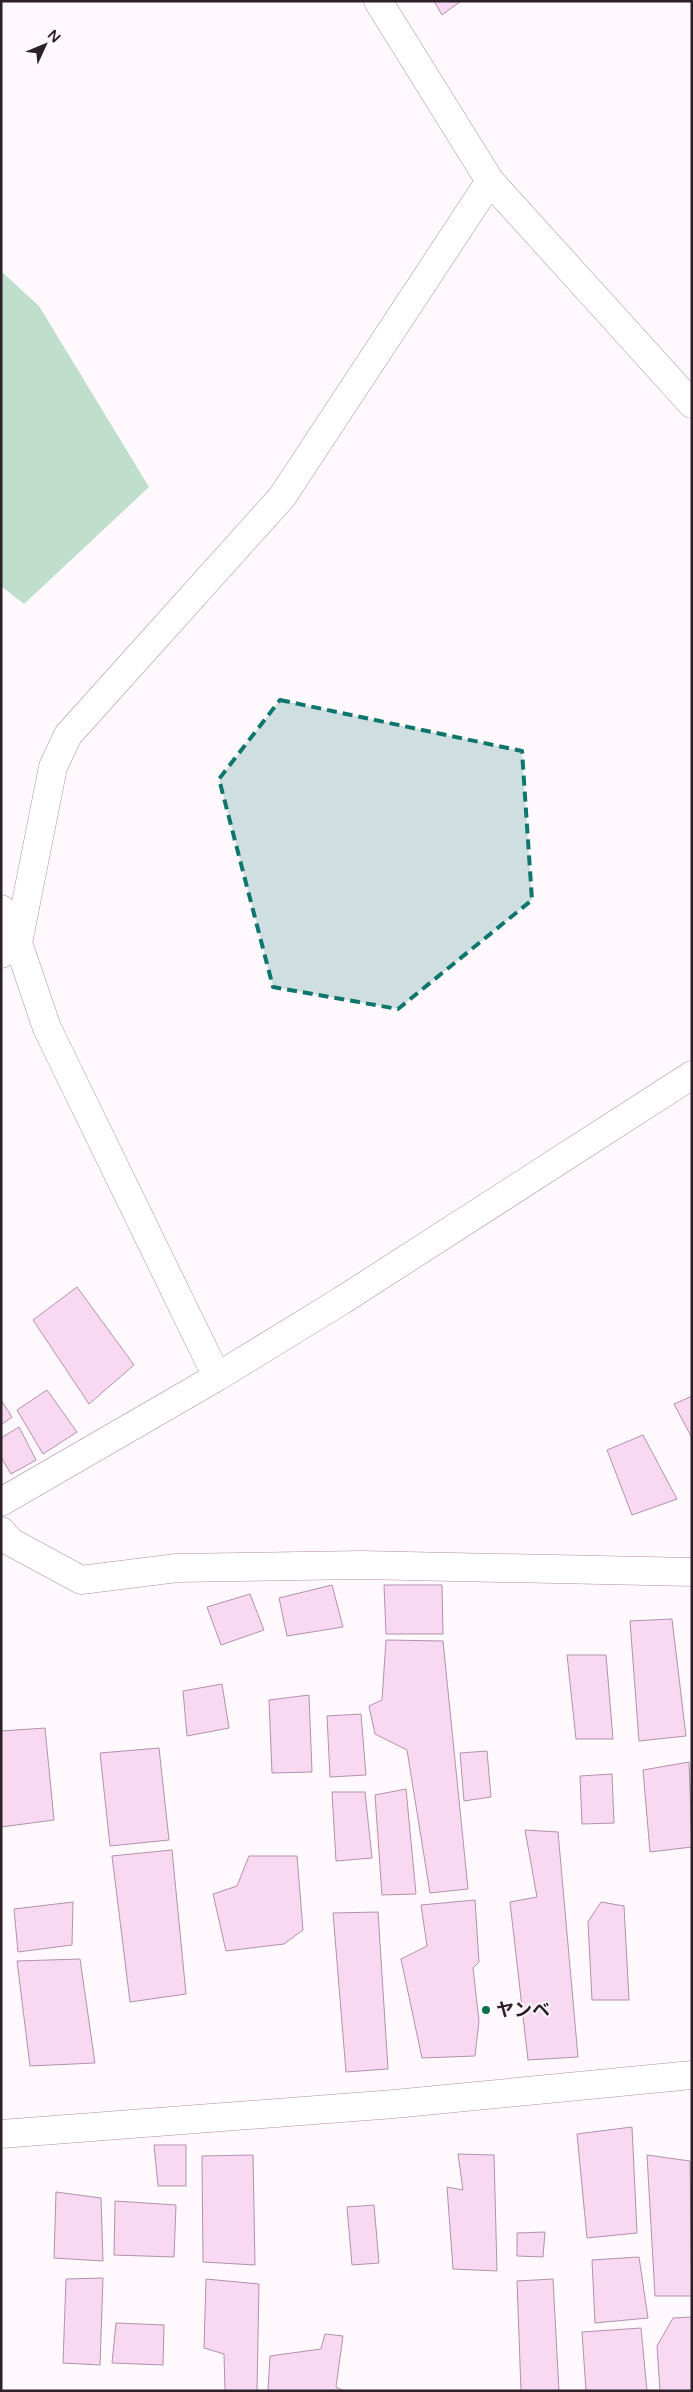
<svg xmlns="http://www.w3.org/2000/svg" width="693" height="2392" font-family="'Varela Round','Noto Sans JP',sans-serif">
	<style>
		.green { fill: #bfdecc }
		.building { fill: #f9d8f2; stroke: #b193ab }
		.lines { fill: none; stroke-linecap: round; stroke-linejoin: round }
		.street-casing { stroke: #ae90a7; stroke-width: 29 }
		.secondary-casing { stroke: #ae90a7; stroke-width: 29 }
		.street { stroke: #fff; stroke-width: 28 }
		.secondary { stroke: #fff; stroke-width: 28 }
		.marked { fill: #0f766e; fill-opacity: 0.2; stroke: #0f766e; stroke-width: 4; stroke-dasharray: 10 6; stroke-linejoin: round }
		.poi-dot { fill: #087148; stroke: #fff8fd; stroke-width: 2 }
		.labels { text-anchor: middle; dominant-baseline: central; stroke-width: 4; stroke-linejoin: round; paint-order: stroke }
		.poi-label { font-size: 18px; font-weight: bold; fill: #2c2029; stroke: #fff8fd; text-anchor: start }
	</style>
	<rect width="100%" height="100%" fill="#fff8fd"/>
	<!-- green -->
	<path class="green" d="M1,271l38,35 110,181 -125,117 -23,-18z"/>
	<!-- building -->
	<path class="building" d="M434,1h27l-19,14z
		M77,1287l57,78 -45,39 -56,-84z
		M47,1390l30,42 -34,22 -26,-44z
		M692,1396v42l-18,-34z
		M1,1400l11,17 -11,8z
		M19,1427l17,33 -25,14 -10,-17v-19z
		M643,1435l34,64 -45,16 -25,-65z
		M332,1585l11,42 -56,9 -8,-38z
		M384,1585h58l1,49h-57z
		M250,1594l14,36 -43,15 -14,-38z
		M672,1619l14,117 -47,5 -9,-120z
		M386,1640l57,1 25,248 -38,4 -23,-143 -32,-16 -6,-28 13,-6z
		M567,1655h39l7,84h-37z
		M222,1684l7,44 -42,8 -4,-45z
		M309,1695l3,77 -40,1 -3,-73z
		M361,1714l5,61 -36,2 -3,-61z
		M45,1728l9,92 -53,7v-96z
		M159,1748l10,92 -59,6 -10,-93z
		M487,1751l4,46 -27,4 -4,-48z
		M689,1762l3,85 -42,5 -7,-82z
		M612,1774l2,49 -32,1 -2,-48z
		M406,1789l10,105 -34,1 -7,-100z
		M332,1792h33l7,66 -36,3z
		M525,1830l33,2 20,225 -50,3 -18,-158 27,-5z
		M172,1850l14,144 -56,8 -18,-146z
		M249,1856h48l6,74 -19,14 -58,7 -13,-57 24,-8z
		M475,1900l4,62 -6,6 6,53 -4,35 -53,2 -21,-99 26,-13 -6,-41z
		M73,1902l-1,43 -54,7 -4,-43z
		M601,1902l23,4 5,94h-37l-4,-78z
		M378,1912l10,157 -42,3 -13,-159z
		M80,1959l15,104 -65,3 -13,-105z
		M632,2127l5,106 -50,5 -10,-104z
		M154,2145h32v41h-28z
		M458,2154l36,1 3,116 -44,-2 -6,-82 16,3z
		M253,2155l2,110 -52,-3 -1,-106z
		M647,2155l43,6 2,135h-37z
		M56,2192l45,6 2,63 -49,-3z
		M115,2201l61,4 -2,52 -60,-2z
		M374,2205l5,58 -27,2 -5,-58z
		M545,2232l-2,25 -26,-1v-23z
		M639,2257l9,61 -53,5 -3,-63z
		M103,2278l-3,87 -37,-2 3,-84z
		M206,2279l53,5 -2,107h-32l-1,-37 -20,-6z
		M553,2279l6,112h-38l-4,-110z
		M692,2317v74h-32l-3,-45 16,-28z
		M116,2323l48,2 -1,40 -51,-2z
		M641,2328l6,63h-61l-4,-59z
		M325,2334l18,2 -7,51 8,4h-76l2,-35 51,-7z"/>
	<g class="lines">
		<defs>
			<path id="street" d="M378,1l112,180 202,223
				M1,909l17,34 29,85 170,349
				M1,954l17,-11 35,-176 15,-32 214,-238 208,-316
				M1,1502l216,-125 124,-76 351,-226
				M1,1531l10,11 70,38 96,-12 184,-3 331,7"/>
			<path id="secondary" d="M1,2134l393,-30 298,-29"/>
		</defs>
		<!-- street casing -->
		<use href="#street" class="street-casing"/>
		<!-- secondary casing -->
		<use href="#secondary" class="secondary-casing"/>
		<!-- street -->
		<use href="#street" class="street"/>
		<!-- secondary -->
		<use href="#secondary" class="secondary"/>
	</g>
	<!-- marked area -->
	<path class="marked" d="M280,700l242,51 10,149 -134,109 -125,-22 -54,-208z"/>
	<!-- markers -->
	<circle class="poi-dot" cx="486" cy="2010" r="5"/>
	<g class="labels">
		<!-- poi labels -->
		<g class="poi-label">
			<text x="496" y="2010">ヤンベ</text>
		</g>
	</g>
	<!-- border -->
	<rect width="693" height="2392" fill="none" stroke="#2c2029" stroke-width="5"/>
	<!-- north arrow -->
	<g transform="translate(45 45) rotate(46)" stroke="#fff8fd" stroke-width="4" paint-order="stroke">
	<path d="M0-4L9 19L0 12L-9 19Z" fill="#2c2029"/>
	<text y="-8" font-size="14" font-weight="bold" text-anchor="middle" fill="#2c2029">N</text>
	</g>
</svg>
